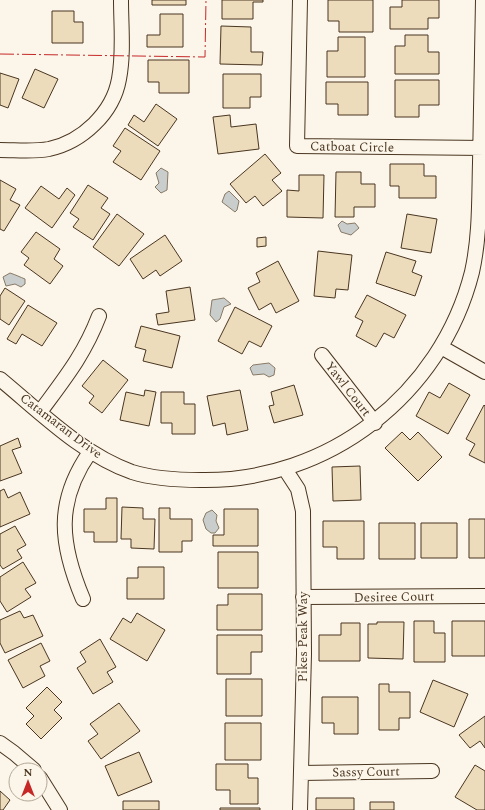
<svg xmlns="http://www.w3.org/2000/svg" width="485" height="810" font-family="Spectral,serif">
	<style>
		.water { fill: #c9cecd; stroke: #887966 }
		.building { fill: #ecdcbc; stroke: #4a3520 }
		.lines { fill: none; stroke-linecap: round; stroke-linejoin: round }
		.minor-casing { stroke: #4a3520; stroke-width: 16 }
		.minor { stroke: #fbf6e9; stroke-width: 14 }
		.power { stroke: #c62828; stroke-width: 1; stroke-dasharray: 14 3 2 3; stroke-linecap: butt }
		.labels { text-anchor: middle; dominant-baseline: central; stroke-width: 3; stroke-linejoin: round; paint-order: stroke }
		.street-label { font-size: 13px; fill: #4a3520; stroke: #fbf6e9 }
	</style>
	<rect width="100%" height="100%" fill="#fbf6e9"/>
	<!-- water -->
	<path class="water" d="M161,168l7,4 -1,18 -6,3 -6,-6 4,-4 -3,-10z
		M229,191l10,10 -2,9 -2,2 -13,-10 3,-8z
		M342,221l5,3 8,-1 4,5 -8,7 -10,-3 -3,-7z
		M10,273c6,2 10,4 15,6v5l-4,3 -6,-3 -9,2 -3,-9z
		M224,298l7,6 -7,3 -4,12 -4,3 -6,-7 2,-15z
		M269,363l6,5 -1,7 -5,2 -5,-3 -11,1 -3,-7 3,-3z
		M212,510l5,5 -1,6 3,7 -4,5h-4l-5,-4 -3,-9 3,-7z"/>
	<!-- building -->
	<path class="building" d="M152,0h34v5h-34z
		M222,0h41v2h-10v17h-31z
		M328,0h45v32h-34v-11h-11z
		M402,0h37v18h-11v11h-38v-22h12z
		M52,11h22v11h9v21h-31z
		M160,14h23v33h-36v-12h13z
		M221,26l30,1v25h12l-1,13 -42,-1z
		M405,35h23v17h11v22h-44v-28h10z
		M338,37h27v40h-38v-26h11z
		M148,60h41v33h-30v-11h-11z
		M35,69l23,10 -14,29 -22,-10z
		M0,73l19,6 -11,29 -8,-3z
		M223,74h38v23h-11v11h-27z
		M395,80h44v25h-20v12h-24z
		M326,82h42v33h-30v-11h-12z
		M156,104l21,15 -19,27 -30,-21 6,-10 10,7z
		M230,115l1,12 25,-3 3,25 -41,5 -5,-37z
		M125,128l35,23 -19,29 -28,-18 8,-11 -8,-5z
		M265,154l16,19 -9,7 10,11 -19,15 -8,-10 -9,7 -16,-19z
		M390,164h34v12h12v22h-37v-12h-9z
		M336,172h25v12h14v23h-21v10h-19z
		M299,175h25l-1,43 -36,-1v-27l12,1z
		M0,180l16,9 -6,11 10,5 -16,26 -4,-2z
		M88,185l20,13 -7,10 9,6 -17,26 -20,-13 6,-8 -9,-6z
		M41,186l18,13 8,-11 8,7 -23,33 -27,-20z
		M117,214l27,20 -25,32 -26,-19z
		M407,214l30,5 -6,34 -30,-5z
		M36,232l24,17 -6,10 9,7 -13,18 -26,-19 5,-7 -8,-6z
		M165,235l17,26 -22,15 -4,-6 -13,9 -13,-20z
		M266,237v9l-9,1v-9z
		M318,251l34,4 -4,35 -12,-1 -1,9 -21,-2z
		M386,252l30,9 -4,11 10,4 -7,20 -39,-13z
		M278,261l21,40 -23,12 -5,-10 -12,7 -11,-22 12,-6 -4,-9z
		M190,287l5,33 -37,5 -2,-11 13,-2 -3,-21z
		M5,288l20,13 -16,24 -9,-6v-23z
		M367,295l39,20 -12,23 -10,-5 -8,14 -20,-11 7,-15 -8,-4z
		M28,305l29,18 -15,23 -20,-12 -6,10 -9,-5z
		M235,307l37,19 -11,21 -12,-6 -7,13 -24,-13z
		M141,326l39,10 -8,32 -29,-7 3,-11 -11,-3z
		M103,360l25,20 -26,33 -13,-10 5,-7 -12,-10z
		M449,383l21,12 -22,39 -32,-18 13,-24 11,6z
		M294,385l9,30 -29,8 -5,-17 5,-1 -3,-13z
		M145,390l11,2 -7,34 -29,-6 6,-28 18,4z
		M240,390l8,40 -21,5 -2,-12 -12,3 -6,-30z
		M161,392h23v12h11v30h-23v-11h-11z
		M484,405l1,1v57l-16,-8 6,-11 -9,-5z
		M402,432l8,8 8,-8 24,25 -24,24 -33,-33z
		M18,438l3,9 -9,3 10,23 -22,8v-35z
		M360,466l1,34 -28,1 -1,-34z
		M4,489l4,9 12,-6 10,22 -30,13v-36z
		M106,498h11v44h-23v-10h-10v-23h22z
		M122,507l21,1v11h12l-1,30 -23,-1v-9h-10z
		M159,508h11v11h22v22h-10v11h-23z
		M224,509h34v37h-45v-11h11z
		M469,519h16v39h-16z
		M323,521h41v38h-27v-12h-14z
		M379,523h36v36h-36z
		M421,523h36v35h-36z
		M15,526l11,19 -9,5 5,8 -19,11 -3,-4v-31z
		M218,552h40v36h-40z
		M23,562l13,21 -11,6 6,8 -24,15 -7,-11v-24z
		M138,567h26v32h-37v-21h11z
		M228,594h34v36h-45v-25h11z
		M20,611l4,7 9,-3 10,21 -38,17 -5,-10v-23z
		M137,613l28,17 -18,31 -37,-22 13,-21 8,5z
		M414,621h20v12h11v29h-31z
		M452,621h33v35h-33z
		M377,622h27l-1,37 -35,-1v-34h9z
		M341,623h19v38h-41v-26h22z
		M217,635h45v17h-11v22h-34z
		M100,639l16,28 -9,5 6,10 -20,12 -16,-26 9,-6 -6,-10z
		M41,643l9,18 -10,5 5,10 -22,12 -15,-28z
		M226,679h36v37h-36z
		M433,680l35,14 -14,33 -34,-15z
		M379,684h10v8h21v26h-11v12h-20z
		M47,687l15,15 -8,8 8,8 -21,21 -15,-15 8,-8 -8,-8z
		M322,697h36v37h-24v-11h-12z
		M119,703l21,28 -39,28 -13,-18 10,-7 -8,-10z
		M485,716v32l-5,-7 -10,7 -11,-13z
		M225,723h36v37h-36z
		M139,752l13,30 -34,14 -13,-30z
		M216,764h32v14h10v26h-28v-14h-14z
		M475,765l10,6v39h-8l-22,-13z
		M0,791l10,9 -7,10h-3z
		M316,798h38v12h-38z
		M123,801h36v9h-36z
		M370,802h24v8h-24z
		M220,808h40v2h-40z"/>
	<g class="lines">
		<defs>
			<path id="minor" d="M300,0l-3,146 188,2
				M0,150c16,0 33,2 49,-1 33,-7 64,-36 70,-70 5,-26 2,-53 2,-79
				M441,347l44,25
				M322,355l53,68
				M0,379c40,33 83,76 132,93 22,7 46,8 69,8 127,2 240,-85 271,-208 8,-36 7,-73 8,-109 1,-55 2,-109 3,-163
				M40,412c25,-34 44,-57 59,-96
				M285,469l13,20 5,22 1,143 -4,156
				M303,597l182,-1
				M83,599c-23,-55 -28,-97 7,-147
				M0,743l14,10 20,17
				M301,773l131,-2
				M40,778l20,32"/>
		</defs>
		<!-- minor casing -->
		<use href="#minor" class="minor-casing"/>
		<!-- minor -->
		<use href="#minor" class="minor"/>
		<!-- power -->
		<path class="power" d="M0,54l205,3 1,-57"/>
	</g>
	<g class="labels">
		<!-- street labels -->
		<g class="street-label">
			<text transform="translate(352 147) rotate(1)">Catboat Circle</text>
			<text transform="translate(348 389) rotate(52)">Yawl Court</text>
			<text transform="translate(61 426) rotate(37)">Catamaran Drive</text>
			<text transform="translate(394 597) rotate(-1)">Desiree Court</text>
			<text transform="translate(303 637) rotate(-90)">Pikes Peak Way</text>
			<text transform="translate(366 772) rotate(-1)">Sassy Court</text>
		</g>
	</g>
	<!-- north arrow -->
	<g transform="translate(28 782)"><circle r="19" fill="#fbf6e9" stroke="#b4a999"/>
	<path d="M0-3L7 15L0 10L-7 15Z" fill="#c62828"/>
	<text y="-6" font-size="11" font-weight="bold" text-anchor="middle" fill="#4a3520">N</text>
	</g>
</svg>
